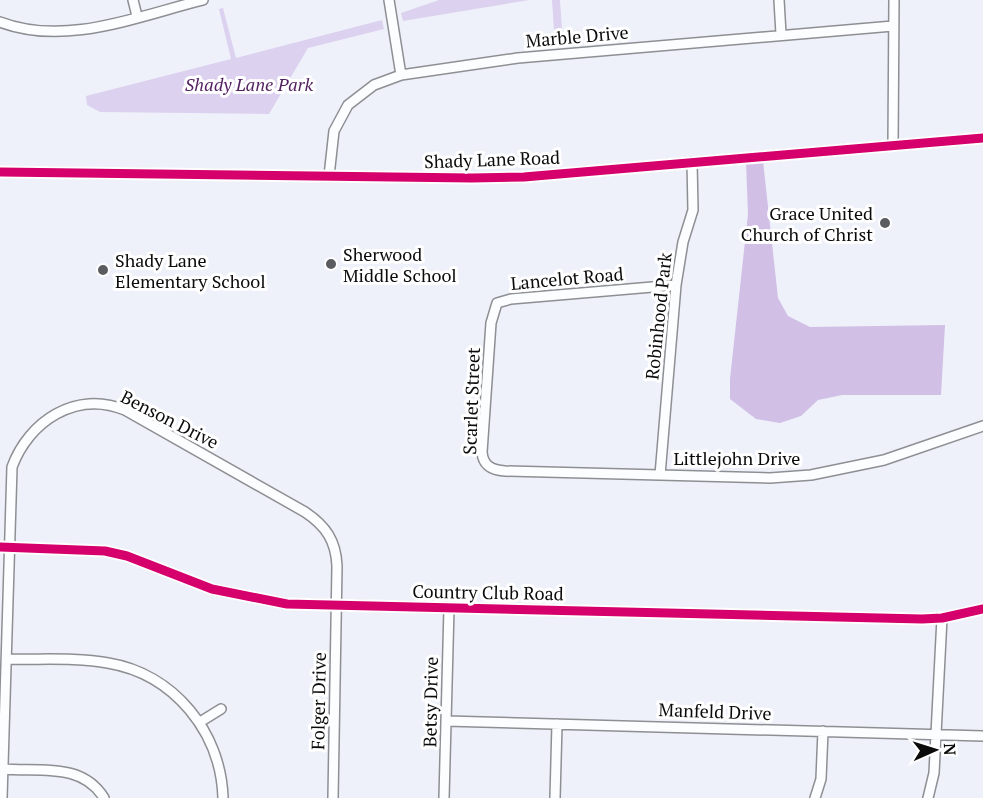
<svg xmlns="http://www.w3.org/2000/svg" width="983" height="798" font-family="'PT Serif',serif">
	<style>
		.green { fill: #dcd1ef }
		.forest { fill: #d1bfe6 }
		.lines { fill: none; stroke-linecap: round; stroke-linejoin: round }
		.minor-casing { stroke: #8d8f93; stroke-width: 12 }
		.minor { stroke: #fcfdfe; stroke-width: 9 }
		.cycleway-casing { stroke: #fff; stroke-width: 13 }
		.cycleway { stroke: #d6006c; stroke-width: 9 }
		.poi-dot { fill: #5a5c5f; stroke: #fff; stroke-width: 2 }
		.labels { text-anchor: middle; dominant-baseline: central; stroke-width: 6; stroke-linejoin: round; paint-order: stroke }
		.street-label { font-size: 18px; fill: #0b0b0b; stroke: #fff }
		.park-label { font-size: 18px; font-style: italic; fill: #521f5f; stroke: #fff }
		.poi-label { font-size: 18px; fill: #0b0b0b; stroke: #fff; text-anchor: start }
	</style>
	<rect width="100%" height="100%" fill="#eef1fa"/>
	<!-- green -->
	<path class="green" d="M439,0h90l-126,21 -2,-8z
		M552,0h8l3,44 -8,1z
		M223,8l13,50 146,-38 2,9 -76,19 -39,66 -169,-2 -13,-7 -1,-9 145,-37 -12,-50z"/>
	<!-- forest -->
	<path class="forest" d="M763,161l15,137 10,18 22,11 135,-2 -4,70h-99l-24,5 -17,16 -21,7 -24,-4 -26,-20v-20l18,-165 -2,-52z"/>
	<g class="lines">
		<defs>
			<path id="minor" d="M133,0l4,16
				M389,0l12,75
				M779,0l2,34
				M0,22c66,25 138,-6 203,-22
				M893,145l1,-145
				M0,172l472,6 52,-1 459,-39
				M329,176l5,-45 14,-26 26,-20 27,-10 117,-17 375,-32
				M676,285l-165,14 -14,4 -6,20 -9,129c1,14 10,18 23,19l265,7 41,-3 73,-15 99,-34
				M660,475l16,-190 7,-43 10,-32 -1,-48
				M0,547l105,4 22,5 85,33 75,15 635,15 20,-1 41,-9
				M7,659c33,1 68,-2 101,4 66,11 113,69 115,135
				M446,721l537,15
				M200,722l21,-13
				M3,769c36,3 79,-7 101,29
				M2,798l10,-331c17,-46 64,-77 113,-57l180,102c21,14 31,29 32,54l-4,232
				M444,798l5,-190
				M555,798l2,-74
				M815,798l6,-19 2,-48
				M928,798l6,-25 8,-155"/>
		</defs>
		<!-- minor casing -->
		<use href="#minor" class="minor-casing"/>
		<!-- minor -->
		<use href="#minor" class="minor"/>
		<defs>
			<path id="cycleway" d="M0,172l472,6 52,-1 459,-39
				M0,547l105,4 22,5 85,33 75,15 635,15 20,-1 41,-9"/>
		</defs>
		<!-- cycleway casing -->
		<use href="#cycleway" class="cycleway-casing"/>
		<!-- cycleway -->
		<use href="#cycleway" class="cycleway"/>
	</g>
	<!-- markers -->
	<g class="poi-dot">
		<circle cx="885" cy="223" r="6"/>
		<circle cx="331" cy="264" r="6"/>
		<circle cx="103" cy="270" r="6"/>
	</g>
	<g class="labels">
		<!-- street labels -->
		<g class="street-label">
			<text transform="translate(577 36) rotate(-5)">Marble Drive</text>
			<text transform="translate(492 159) rotate(-2)">Shady Lane Road</text>
			<text transform="translate(567 278) rotate(-5)">Lancelot Road</text>
			<text transform="translate(658 316) rotate(-84)">Robinhood Park</text>
			<text transform="translate(471 401) rotate(-88)">Scarlet Street</text>
			<text transform="translate(170 419) rotate(27)">Benson Drive</text>
			<text x="737" y="458">Littlejohn Drive</text>
			<text transform="translate(488 592) rotate(1)">Country Club Road</text>
			<text transform="translate(318 701) rotate(-89)">Folger Drive</text>
			<text transform="translate(430 702) rotate(-89)">Betsy Drive</text>
			<text transform="translate(715 711) rotate(2)">Manfeld Drive</text>
		</g>
		<!-- park labels -->
		<g class="park-label">
			<text x="249" y="84">Shady Lane Park</text>
		</g>
		<!-- poi labels -->
		<g class="poi-label">
			<text x="873" y="213" text-anchor="end">Grace United<tspan x="873" dy="21">Church of Christ</tspan></text>
			<text x="343" y="254">Sherwood<tspan x="343" dy="21">Middle School</tspan></text>
			<text x="115" y="260">Shady Lane<tspan x="115" dy="21">Elementary School</tspan></text>
		</g>
	</g>
	<!-- north arrow -->
	<g transform="translate(935 750) rotate(87)" stroke="#ffffff" stroke-width="4.5" paint-order="stroke">
	<path d="M0-4.5L10 22L0 15L-10 22Z" fill="#0b0b0b"/>
	<text y="-9" font-size="16" font-weight="bold" text-anchor="middle" fill="#0b0b0b">N</text>
	</g>
</svg>
